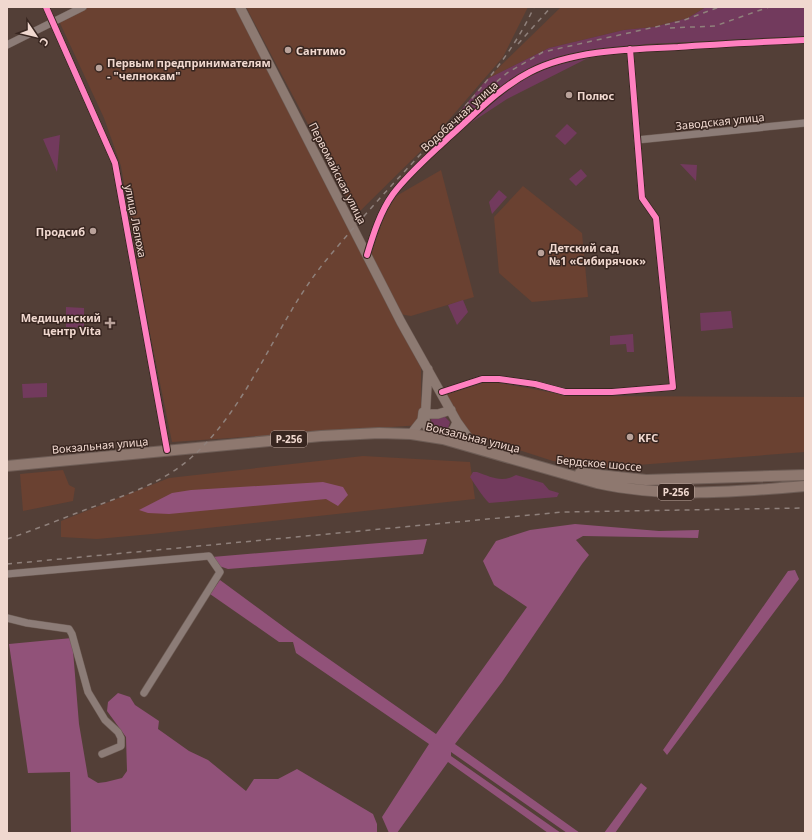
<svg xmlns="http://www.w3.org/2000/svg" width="812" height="840" font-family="'Noto Sans',sans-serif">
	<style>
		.built { fill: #6a4131 }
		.green { fill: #723a5d }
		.forest { fill: #915279 }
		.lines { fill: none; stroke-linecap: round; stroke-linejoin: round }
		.minor-casing { stroke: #6e5d56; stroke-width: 8 }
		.major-casing { stroke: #6e5d56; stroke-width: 10 }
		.highway-casing { stroke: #6e5d56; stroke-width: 12 }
		.minor { stroke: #8c7c77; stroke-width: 7 }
		.major { stroke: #8d7a72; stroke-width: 9 }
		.highway { stroke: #8e786f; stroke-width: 10 }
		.rail { stroke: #8f807b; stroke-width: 1.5; stroke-dasharray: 5 5; stroke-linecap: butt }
		.cycleway-casing { stroke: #382620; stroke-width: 8 }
		.cycleway { stroke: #ff80c0; stroke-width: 6 }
		.poi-dot { fill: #b9a29a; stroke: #382620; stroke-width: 1.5 }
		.labels { text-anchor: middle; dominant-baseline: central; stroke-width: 3; stroke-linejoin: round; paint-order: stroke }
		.shield { fill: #382620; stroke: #b9a39a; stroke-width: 1 }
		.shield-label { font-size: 10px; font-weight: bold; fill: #f0d8cf }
		.poi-label { font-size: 11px; font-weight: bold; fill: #f0d8cf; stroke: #382620; text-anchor: start }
		.street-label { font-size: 11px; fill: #f0d8cf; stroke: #382620 }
	</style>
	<rect width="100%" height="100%" fill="#533f37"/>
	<!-- built -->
	<path class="built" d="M88,7h148l185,361v57l-249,17 -25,-123 -26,-153 -17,-48 -45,-97z
		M246,7h282l-25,50 -74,86 -73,72z
		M561,7h145l-18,11 -34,9 -30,3 -75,18 -62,31z
		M441,170l33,127 -63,19 -12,-2 -28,-60 15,-52z
		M523,186l59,47 6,64 -56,5 -33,-29 -5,-56z
		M483,382l17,1 71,13 234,1v55l-206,16 -46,-7 -87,-28 -21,-40z
		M363,456l107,6 5,37 -323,35 -55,5 -36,-2v-16l108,-43z
		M63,470l6,15 6,3 -2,13 -50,10 -3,-37z"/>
	<!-- green -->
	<path class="green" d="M706,7h99v30l-160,7 -59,15 -79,40 -82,54 62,-74 62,-31 75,-18 30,-3 34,-9z
		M567,124l10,9 -12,12 -10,-9z
		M60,135l-3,37 -14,-33z
		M680,164l17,1 -1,16z
		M581,169l6,7 -11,10 -7,-7z
		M499,190l8,7 -15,17 -3,-12z
		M463,300l5,12 -11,13 -9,-20z
		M66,307l18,1v20l-18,-1z
		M731,311l2,17 -32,3 -1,-18z
		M633,334l1,18h-7l-1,-8 -16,1v-9z
		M47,383v14l-24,1 -1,-14z
		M444,416l6,6 -2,6 -9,2 -7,-4 -1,-8z
		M473,472h4c14,5 25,11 39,3l27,8 6,7 10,3 -2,4 -68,6c-7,-7 -13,-17 -19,-26z"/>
	<!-- forest -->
	<path class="forest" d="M323,482l20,5 5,8 -10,11 -12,-7 -157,15 -21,-1 -9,-3 33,-17 19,-3z
		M575,524l84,7 40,-1 -1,8 -115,-2 -7,4 13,15 -7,9 -80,118 -47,62 125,89h-13l-116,-81v4l110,77h-13l-100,-71 -51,71h-8l-7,-16 47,-73 -133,-91 -3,-11h-14l-69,-48 10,-14 76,56 140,98 91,-127 -33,-22 -11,-24 13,-20 34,-11z
		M427,539l-4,15 -195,15 -15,-5 -1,-7z
		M795,570l4,9 -132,176 -4,-5 125,-179z
		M72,638l7,86 9,53 10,6 8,-1 16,-4 5,-7 -1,-34 -19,-26 1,-9 10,-9 12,4 5,8 24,16 -1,8 31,22 19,9 38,31 8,-12h24l19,-10 76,45 4,10v9h-306l-1,-61 -42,1 -19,-129z
		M641,783l6,5 -32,45h-11z"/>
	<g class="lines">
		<defs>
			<path id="minor" d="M46,7l69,156 52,287
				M7,45l76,-38
				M637,140l168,-17
				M367,255c6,-20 13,-43 26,-61 15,-20 36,-38 55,-56 26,-23 51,-50 82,-66 42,-22 102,-23 148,-25 42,-3 85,-5 127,-7
				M442,392l40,-13h17l36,5 30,8h47l61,-5 -17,-169 -14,-20 -12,-149
				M7,574l202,-18 11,16 -76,121
				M7,618l20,5 42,6 3,5 16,58 17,28 13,12 3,6v8l-19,8"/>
			<path id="major" d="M240,7l161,315 56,100 18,25
				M428,369l-3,53 6,15
				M425,414h13l13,-4
				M411,434l11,-14 1,-8
				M443,439l11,-10 3,-7"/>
			<path id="highway" d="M7,466l314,-30 58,-3 32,1 32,5 154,44c68,15 139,9 208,3
				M580,473l66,7 159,-5"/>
		</defs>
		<!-- minor casing -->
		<use href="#minor" class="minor-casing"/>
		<!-- major casing -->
		<use href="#major" class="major-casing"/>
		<!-- highway casing -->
		<use href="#highway" class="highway-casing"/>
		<!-- minor -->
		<use href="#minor" class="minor"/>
		<!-- major -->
		<use href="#major" class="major"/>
		<!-- highway -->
		<use href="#highway" class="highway"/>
		<!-- rail -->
		<path class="rail" d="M670,28l45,-2 54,-19
			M518,44l33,-37
			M474,101l33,-28 36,-21 139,-31 37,-14
			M7,539c28,-9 56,-21 83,-31 36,-13 75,-26 103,-52 58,-53 82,-132 130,-192 36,-44 75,-86 114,-127 36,-39 75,-81 97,-130
			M7,564l556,-52 242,-4"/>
		<defs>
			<path id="cycleway" d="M46,7l69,156 52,287
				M367,255c6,-20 13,-43 26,-61 15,-20 36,-38 55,-56 26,-23 51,-50 82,-66 42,-22 102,-23 148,-25 42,-3 85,-5 127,-7
				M442,392l40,-13h17l36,5 30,8h47l61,-5 -17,-169 -14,-20 -12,-149"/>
		</defs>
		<!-- cycleway casing -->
		<use href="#cycleway" class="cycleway-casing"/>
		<!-- cycleway -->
		<use href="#cycleway" class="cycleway"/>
	</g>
	<!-- markers -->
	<g class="poi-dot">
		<circle cx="288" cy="50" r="4"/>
		<circle cx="99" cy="68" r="4"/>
		<circle cx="569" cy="95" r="4"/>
		<circle cx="93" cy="231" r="4"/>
		<circle cx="541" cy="253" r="4"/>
		<path d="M108 317h4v4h4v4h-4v4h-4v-4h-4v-4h4z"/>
		<circle cx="630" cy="437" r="4"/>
	</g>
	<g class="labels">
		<!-- shield labels -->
		<g class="shield">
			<rect x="271" y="431" width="36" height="16" rx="3"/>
			<rect x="658" y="484" width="36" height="16" rx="3"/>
		</g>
		<g class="shield-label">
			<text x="289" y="439">Р-256</text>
			<text x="676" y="492">Р-256</text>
		</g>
		<!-- poi labels -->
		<g class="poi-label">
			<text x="296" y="50">Сантимо</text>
			<text x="107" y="62">Первым предпринимателям<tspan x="107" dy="13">- "челнокам"</tspan></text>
			<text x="577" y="95">Полюс</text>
			<text x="85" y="231" text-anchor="end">Продсиб</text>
			<text x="549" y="247">Детский сад<tspan x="549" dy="13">№1 «Сибирячок»</tspan></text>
			<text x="101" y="317" text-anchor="end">Медицинский<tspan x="101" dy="13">центр Vita</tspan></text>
			<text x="638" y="437">KFC</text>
		</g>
		<!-- street labels -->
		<g class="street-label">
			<text transform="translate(459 116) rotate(-42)">Водобачная улица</text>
			<text transform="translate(720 121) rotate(-6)">Заводская улица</text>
			<text transform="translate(338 173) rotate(63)">Первомайская улица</text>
			<text transform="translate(136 221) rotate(79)">улица Лелюха</text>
			<text transform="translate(473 437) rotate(14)">Вокзальная улица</text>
			<text transform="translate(100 445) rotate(-5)">Вокзальная улица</text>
			<text transform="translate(599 463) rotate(5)">Бердское шоссе</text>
		</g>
	</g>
	<!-- border -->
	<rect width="812" height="840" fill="none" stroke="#f0d8cf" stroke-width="16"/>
	<!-- north arrow -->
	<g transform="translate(36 36) rotate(125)" stroke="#382620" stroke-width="3" paint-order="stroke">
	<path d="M0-3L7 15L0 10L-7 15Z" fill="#f0d8cf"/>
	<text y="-6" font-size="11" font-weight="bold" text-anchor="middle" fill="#f0d8cf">С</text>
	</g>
</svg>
